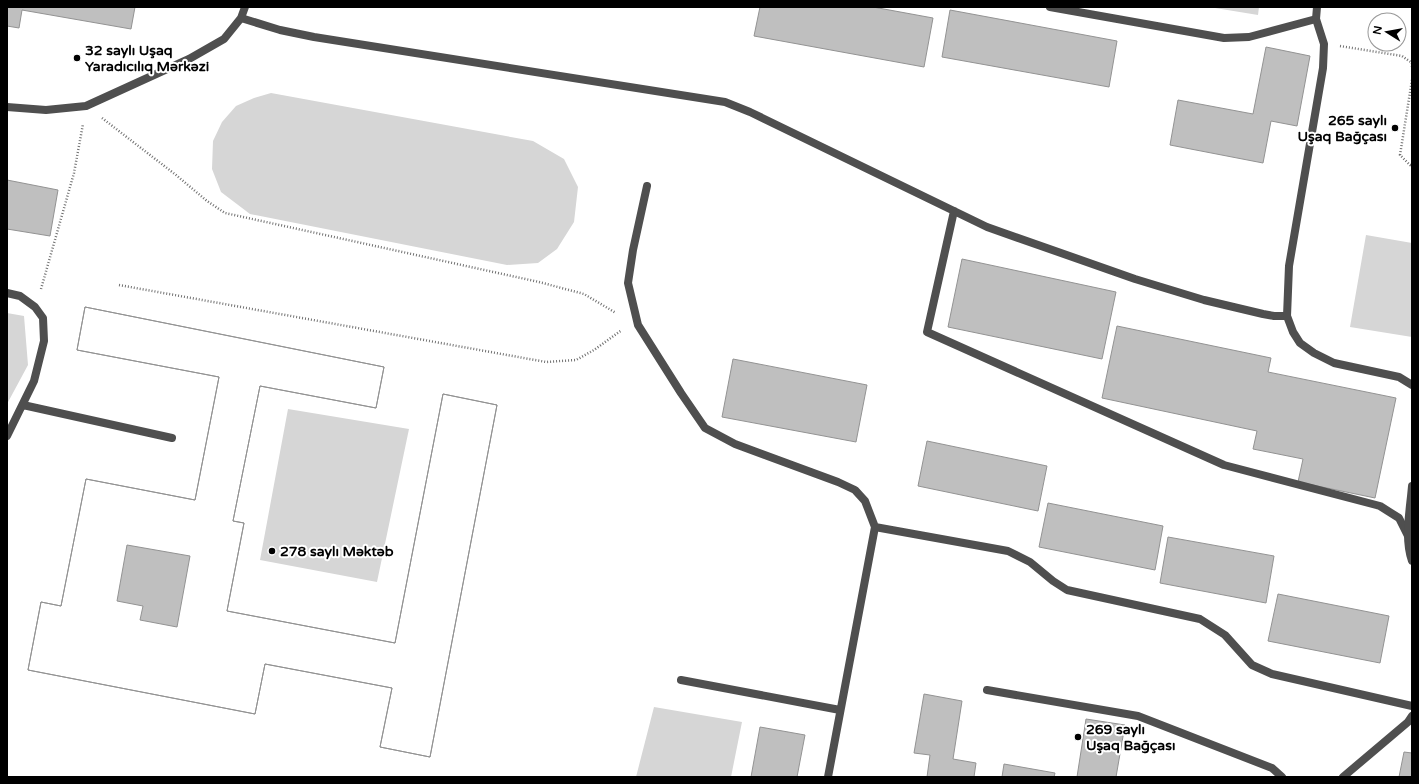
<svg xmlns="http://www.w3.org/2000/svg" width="1419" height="784" font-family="'Varela Round',sans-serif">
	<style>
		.green { fill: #d6d6d6 }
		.building { fill: #bfbfbf; stroke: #939393; fill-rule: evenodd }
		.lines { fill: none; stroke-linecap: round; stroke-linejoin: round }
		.path { stroke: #717171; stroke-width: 2.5; stroke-dasharray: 1 2; stroke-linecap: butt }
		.lane { stroke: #4f4f4f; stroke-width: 8 }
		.street { stroke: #4f4f4f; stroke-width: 8 }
		.poi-dot { fill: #000; stroke: #fff; stroke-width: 1.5 }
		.labels { text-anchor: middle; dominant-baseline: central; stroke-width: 4; stroke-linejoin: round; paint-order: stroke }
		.poi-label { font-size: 14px; font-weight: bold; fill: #000; stroke: #fff; text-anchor: start }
	</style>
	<rect width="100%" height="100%" fill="#fff"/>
	<!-- green -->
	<path class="green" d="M1209,7h50l-1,8z
		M271,93l262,48 31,18 14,28 -4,35 -17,27 -19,14 -31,2 -257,-51 -29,-22 -9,-23 1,-28 9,-19 14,-16 18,-8z
		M1366,235l46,8v94l-62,-10z
		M7,313l17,3 4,49 -21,39z
		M288,409l121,20 -32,153 -117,-22z
		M654,707l88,15 -11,55h-95z"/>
	<!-- building -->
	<path class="building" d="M7,7h128l-4,22 -109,-19 -3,18 -12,-2z
		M760,7h113l60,11 -9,49 -170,-31z
		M950,10l167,31 -8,46 -167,-30z
		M1266,47l44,9 -13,70 -26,-5 -8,42 -93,-18 8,-45 75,14z
		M7,180l51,10 -8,46 -43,-7z
		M962,259l154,33 -14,67 -154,-32z
		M85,307l299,60 -8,41 -116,-22 -27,135 11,2 -17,88 168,32 48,-249 54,11 -67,352 -50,-10 12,-59 -127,-24 -10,50 -227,-44 13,-68 20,4 25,-127 109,21 24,-123 -142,-27zM127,545l63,11 -13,71 -37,-7 3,-14 -26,-5z
		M85,307l299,60 -8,41 -116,-22 -27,135 11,2 -17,88 168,32 48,-249 54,11 -67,352 -50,-10 12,-59 -127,-24 -10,50 -227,-44 13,-68 20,4 25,-127 109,21 24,-123 -142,-27z
		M1117,326l154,32 -3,14 128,26 -21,100 -77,-16 5,-23 -50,-10 4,-18 -155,-33z
		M733,359l134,26 -11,57 -134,-25z
		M927,441l120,25 -9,45 -120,-25z
		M1048,503l115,23 -8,44 -116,-23z
		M1168,537l106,19 -8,47 -106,-20z
		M1278,594l111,22 -9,47 -112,-22z
		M924,694l38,7 -9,58 23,4 -2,14h-47l3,-22 -16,-2z
		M1086,719l39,6 -9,52h-39z
		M760,727l45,8 -8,42h-46z
		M1404,752l8,1v24h-13z
		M1004,764l51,9 -1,4h-52z"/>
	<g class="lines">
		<!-- path -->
		<path class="path" d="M1340,46l62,10 10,7v6
			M1412,80l-12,75 10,10h2
			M102,118l74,57 31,26 18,12 314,69 45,12 32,19
			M119,285l427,77 30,-2 18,-10 25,-18 3,-2
			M41,289l33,-116 9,-49"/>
		<!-- lane -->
		<path class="lane" d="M1050,7l174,31 25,-1 67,-18
			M241,18l39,12 34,7 411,65 25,10 237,115 148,52 69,21 59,14 11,2h13
			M7,107l39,3 40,-4 103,-47 35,-20 17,-21 4,-11
			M647,186l-14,64 -5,33 10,42 43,68 24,35 30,16 103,38 17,8 10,11 10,26
			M954,211l-27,121 297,133 156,41 19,12 9,18
			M7,293l13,3 15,11 8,11 1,23 -10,40 -27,55
			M23,405l149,33
			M681,680l159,30
			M987,690l151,26 134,52 10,9
			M828,777l47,-250 133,24 22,11 23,19 14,9 133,29 25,16 27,30 20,9 140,32"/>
		<!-- street -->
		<path class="street" d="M1317,7l-1,12 8,25 -1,24 -34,198 -2,50 6,16 7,11 14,10 20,10 65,14 13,8
			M1412,486c-2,25 -8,52 0,75
			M1343,777l65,-55 4,-6"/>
	</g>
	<!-- markers -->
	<g class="poi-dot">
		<circle cx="77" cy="58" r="4"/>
		<circle cx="1395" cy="128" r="4"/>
		<circle cx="272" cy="551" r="4"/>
		<circle cx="1078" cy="737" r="4"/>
	</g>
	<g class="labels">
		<!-- poi labels -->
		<g class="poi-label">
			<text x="85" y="50">32 saylı Uşaq<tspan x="85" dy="16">Yaradıcılıq Mərkəzi</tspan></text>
			<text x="1387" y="120" text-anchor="end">265 saylı<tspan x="1387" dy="16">Uşaq Bağçası</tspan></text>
			<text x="280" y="551">278 saylı Məktəb</text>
			<text x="1086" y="729">269 saylı<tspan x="1086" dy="16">Uşaq Bağçası</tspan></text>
		</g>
	</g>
	<!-- border -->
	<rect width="1419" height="784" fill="none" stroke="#000000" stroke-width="16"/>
	<!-- north arrow -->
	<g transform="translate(1387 32) rotate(281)"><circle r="19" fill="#ffffff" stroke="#999999"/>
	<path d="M0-3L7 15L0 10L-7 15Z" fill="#000000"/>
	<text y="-6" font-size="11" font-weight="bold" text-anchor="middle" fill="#000000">N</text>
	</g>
</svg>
